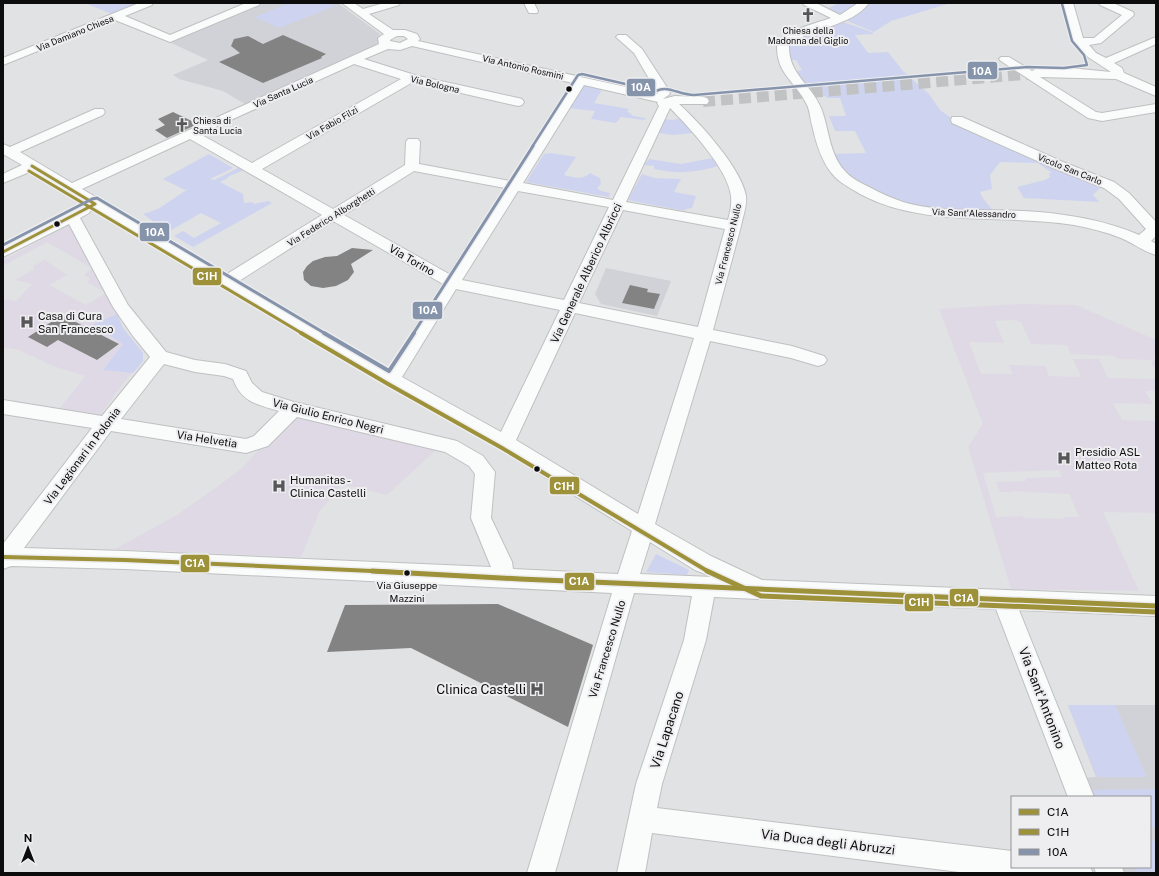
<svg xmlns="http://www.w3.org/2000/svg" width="1159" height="876" font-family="'Public Sans',sans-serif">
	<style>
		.built { fill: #d1d2d8 }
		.medical { fill: #dfd9e5; fill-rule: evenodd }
		.green { fill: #ced4f0 }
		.building { fill: #848384 }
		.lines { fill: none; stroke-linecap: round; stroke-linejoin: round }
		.minor-tunnel { stroke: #c1c2c3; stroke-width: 12; stroke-dasharray: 12 6; stroke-linecap: butt }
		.minor-casing { stroke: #bfc0c1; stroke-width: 2 }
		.minor { fill: #fafbfb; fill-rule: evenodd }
		.bus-1-far2-casing { stroke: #eeeef1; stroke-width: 5.5 }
		.bus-1-far1-casing { stroke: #eeeef1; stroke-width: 7 }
		.bus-1-casing { stroke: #eeeef1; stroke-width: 8 }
		.bus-2-far2-casing { stroke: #eeeef1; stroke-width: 5.5 }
		.bus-2-far1-casing { stroke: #eeeef1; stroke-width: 7 }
		.bus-2-casing { stroke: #eeeef1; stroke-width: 8 }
		.bus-3-far2-casing { stroke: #eeeef1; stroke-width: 4.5 }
		.bus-3-far1-casing { stroke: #eeeef1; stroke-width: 5.5 }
		.bus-3-casing { stroke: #eeeef1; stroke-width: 7 }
		.bus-1-far2 { stroke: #9d9139; stroke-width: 3 }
		.bus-1-far1 { stroke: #9d9139; stroke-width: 4 }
		.bus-1 { stroke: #9d9139; stroke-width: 5 }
		.bus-2-far2 { stroke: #9d9139; stroke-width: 3 }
		.bus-2-far1 { stroke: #9d9139; stroke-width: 4 }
		.bus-2 { stroke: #9d9139; stroke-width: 5 }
		.bus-3-far2 { stroke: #8694ab; stroke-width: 2.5 }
		.bus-3-far1 { stroke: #8694ab; stroke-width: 3 }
		.bus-3 { stroke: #8694ab; stroke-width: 4 }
		.bus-dot { fill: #0c0c0d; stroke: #eeeef1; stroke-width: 1.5 }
		.labels { text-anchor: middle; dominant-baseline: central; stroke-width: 4; stroke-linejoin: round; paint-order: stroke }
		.far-poi-label { font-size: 9px; fill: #0c0c0d; stroke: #eeeef1 }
		.far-street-label { font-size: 9px; fill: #0c0c0d; stroke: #eeeef1 }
		.bus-label { font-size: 10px; fill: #0c0c0d; stroke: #eeeef1 }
		.street-label { font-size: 11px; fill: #0c0c0d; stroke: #eeeef1 }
		.poi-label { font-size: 11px; fill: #0c0c0d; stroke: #eeeef1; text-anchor: start }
		.near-poi-label { font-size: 13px; fill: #0c0c0d; stroke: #eeeef1; text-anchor: end }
		.near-street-label { font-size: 13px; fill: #0c0c0d; stroke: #eeeef1 }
		.line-badge { stroke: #eeeef1; stroke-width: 1.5 }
		.badge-label { font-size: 11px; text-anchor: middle; font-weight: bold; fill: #fff }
	</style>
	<rect width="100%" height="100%" fill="#e1e2e3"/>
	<!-- built -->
	<path class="built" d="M259,3h79l42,31 -3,11 -132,59 -22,-13 -44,-12 -6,-4 35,-15 -41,-19z
		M606,268l65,13 -14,35 -56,-12 -6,-10z
		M1068,705h88v168h-38l-2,-6h34v-70h-61l-8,-19 15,-1z"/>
	<!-- medical -->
	<path class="medical" d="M71,224l38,70 14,34 20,25v8l-19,21 -26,36 -41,-6 28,-36 -32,-10 -34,-16 -16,-3v-48l13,2 16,-17 -17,-4 19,-11 -1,-3 12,-6 22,15 -18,10 37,20 20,-12 -19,-11 3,-3 -6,-4 8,-7 -45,-26 -44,24v-6zM62,315l57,30 -22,15 -39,-20 -11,7 -18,-10z
		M1018,304l58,1 80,35v16h-3l3,6v9l-5,-8 2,-1 -1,-2 -35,-1 -2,-3 -44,-2 -4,-9 -36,-1 -10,-22 -7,-2 -19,1 9,22 -35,-1 12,32h32l-4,-9 36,1 4,10 32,1 -8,-18h26l9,19 48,1v11l-11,1 8,13 -40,-1 9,17 34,1v92l-53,-1 36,79 -128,-2 -43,-142 15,-23 -44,-115zM1059,470l3,7 -37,1 1,3 -30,1 4,10h13l-1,-1 57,3 10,23h-15v2l-40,-1 -2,-2 -26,1 -13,-44z
		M292,413l145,36 -50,46 -45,-11 -22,27 -19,46 -186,-8 62,-34 44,-31 21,-16z"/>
	<!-- green -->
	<path class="green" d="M85,3h57l-28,12z
		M290,3h38l7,3 -56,22 -24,-11z
		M839,3h112l-60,18 -17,11 -51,-21z
		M843,22l29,10 2,2 -19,1 13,18 20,-1 15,19 26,23 11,16 14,10 150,64 -11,11 6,7 -75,-4 -7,-11 28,-7 5,-3 -1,-4h3l-14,-10 -38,-1 -10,13 2,14 -12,3 2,5 12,15 -75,-4 -40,-14 -39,-25 -8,-15 34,-1 -11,-22h-20l-6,-15h17l-6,-18h-13l-2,-2 -11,1 -21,-25 9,-2 -6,-10h-8l-1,-5 5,-15 25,-10z
		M583,82l20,6 -9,15 35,6 -2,2 6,5 13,2 -2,2 -23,-3 -5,6 -25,-4 4,-8 -27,-3z
		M681,118l12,15 -20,2 -14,-2 5,-14 9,1z
		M550,153l26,4 -12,18c9,2 18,6 26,-2l10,5 1,6 -4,4 4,3 9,2 -1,4 -83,-15 18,-28z
		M209,154l24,14 -23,11 4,1 26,-13 4,3 -17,7 1,1 -8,4 23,12 1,9 8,-1 2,2 14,-3 4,2 -79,44 -19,-11 9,-5 11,7 27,-15 -20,-10 -33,19 -25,-18 15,-5 30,-20 -3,1 -22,-11z
		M712,158l6,8c-22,7 -42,8 -64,3v-3l-10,-1 5,-6 32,5z
		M642,174l12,4 27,1 -7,13 22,4 -4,12 -6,1 -2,2 -56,-11z
		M117,314l6,14 20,25v8l-10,12 -30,-3 20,-26 -31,-19z
		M656,554l33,16 -2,5 -41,-3z
		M1068,705h47l32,72h-50z
		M1156,789v38h-6v-30h-54l-3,-7z
		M1150,841h6v30l-19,1 -2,-5h15z"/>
	<!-- building -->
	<path class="building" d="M283,35l43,19 -5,3 1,1 -59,25 -44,-21 21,-9 -9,-7 3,-7 14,-3 15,8z
		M173,112l25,12 -31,14 -12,-8 10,-5 -7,-6z
		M352,248l21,2 -22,14 3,8 -6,8 -12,6 -13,2 -12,-2 -7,-6 -1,-8 4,-6 6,-5 12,-4 12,-1z
		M630,285l18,4 -1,3 13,2 -6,15 -32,-6z
		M62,315l57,29 -22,16 -39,-20 -11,7 -19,-10z
		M498,604l95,41 -25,82 -157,-79 -84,4 18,-47z"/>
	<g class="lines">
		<!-- minor-tunnel -->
		<path class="minor-tunnel" d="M703,101l333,-28"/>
		<defs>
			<path id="minor" d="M139,3h14l-1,2 -27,11 45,19 76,-32h14l-1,2 -89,37 -55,-22 -112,45v-7z
				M342,3h12l9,6 21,-6h16l-1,2 -30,9 24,16h12l12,4 3,5 -2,2 240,53 -24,-41 -18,-16 2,-2h8l16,14 26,40 2,5 -7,5 12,-3 28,1 4,1 2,3 -2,3h-28c21,19 62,64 67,92 1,10 -3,20 -5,30l-28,104 79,16 32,10 3,4 -3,4 -6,2 -27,-8 -81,-17 -55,183 56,32 51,24 394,16v20l-137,-6 75,187h-26l-72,-188 -282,-12 -8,43 -44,144 -5,24 355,43v16h78l3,6h-126l-315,-40 -7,40h-28l19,-89 48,-144 8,-44 -58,-3 -79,280h-28l85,-280 -487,-24 -114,-3 -8,3v-25l89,-116 -89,-14v-14l99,16 48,-59 -17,-21 -20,-29 -44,-83 -66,33v-11l81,-40 5,1 2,3 -2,3 -9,5 48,87 38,47 29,8 30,4 21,7 6,12 10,9 32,10 163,39 26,15 12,16 -4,46 21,44 1,7 105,5 14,-43 -134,-83 -113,-64 -353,-213 -29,12v-9l19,-9 -19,-11v-10l7,3 85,-38h8l2,3 -2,3 -83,37 52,31 307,-139 -1,-6 6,-4zM397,36h7l4,3 -8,4 -10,-2v-1zM412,46l161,37 -63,98 -91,-17 1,-22 -2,-3h-10l-2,3 -1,23 -72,44 -71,-40 151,-87 105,24 4,-1 2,-3 -2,-3 -4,-1 -100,-22 -54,-17 24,-10 12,1zM354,64l47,15 -149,84 -52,-29zM584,85l74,17 -1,1 2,3 -46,94 -90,-17zM670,108c19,19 58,61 61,88 1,8 -1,17 -3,24l-102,-18zM190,139l132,76 -95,59 -145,-85zM414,171l91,17 -56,86 -105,-59zM518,191l91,16 -45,93 -102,-20zM623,210l102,19 -27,98 -119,-24zM333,221l110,63 -55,85 -149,-88zM456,289l104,21 -59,122 -99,-55zM575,313l119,25 -56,176 -122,-74zM164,364l31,8 29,4 9,3c8,23 25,26 46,32l-25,25 -8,3 -125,-20zM297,417l148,35 24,14 6,8 -4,44 20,49 -366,-16 -101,-3 87,-117 135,22 22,-7zM650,542l45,28 18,7 -73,-3z
				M524,3h10l4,8 -1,2h-8z
				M803,3h13l24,12 18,-12h11c-18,24 -57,24 -80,42 -1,29 22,39 32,63 8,20 8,45 23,62 6,8 17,13 25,17 11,6 22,11 34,15 40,12 93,6 136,10 34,3 68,9 100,23l7,-6 -27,-30 -15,-11 -51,-20 -101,-45 -1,-3 1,-3h10l101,45 51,20 15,11 27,29v14l-5,5 5,3v11c-12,-3 -23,-12 -35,-17 -15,-6 -31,-10 -47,-13 -72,-12 -148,4 -214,-31 -8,-5 -18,-10 -25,-17 -13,-13 -19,-34 -23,-52 -2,-7 -2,-14 -5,-20 -12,-25 -31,-30 -30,-61 12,-15 37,-20 54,-26l-27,-13z
				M1063,3h10l10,35h11l28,-23 -22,-10 -1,-2h14l20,9 1,2 -1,2 -32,27 -12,2 7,8 10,5 50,-21v7l-42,19 8,5 2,5 32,14v9l-40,-17 -76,-2 56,35 6,1 54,-9v8l-54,9 -14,-3 -87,-57 -2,-2 2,-2h8l23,14 4,-2h44l31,3 -23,-15 -15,-17z
				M1094,867h28l2,6h-28z"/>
		</defs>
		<!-- minor casing -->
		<use href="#minor" class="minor-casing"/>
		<!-- minor -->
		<use href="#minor" class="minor"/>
		<defs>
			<path id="bus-1-far2" d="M32,166l63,38
				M3,252l92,-48"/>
			<path id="bus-1-far1" d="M3,557l122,3 270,12"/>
			<path id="bus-1" d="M372,571l148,8 636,27"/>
			<path id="bus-2-far2" d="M29,171l274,163"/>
			<path id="bus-2-far1" d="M301,333l87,51 114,64 207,124"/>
			<path id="bus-2" d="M707,571l54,25 395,16"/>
			<path id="bus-3-far2" d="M532,147l46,-72 4,-1 74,17c13,-6 23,4 38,4l333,-28 37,1 23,-3 -3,-10 -12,-14 -10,-37"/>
			<path id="bus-3-far1" d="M3,245l89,-46 5,-1 229,136
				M413,334l120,-188"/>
			<path id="bus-3" d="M324,333l65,38 25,-38"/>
		</defs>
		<!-- bus-1-far2 casing -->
		<use href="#bus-1-far2" class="bus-1-far2-casing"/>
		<!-- bus-1-far1 casing -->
		<use href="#bus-1-far1" class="bus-1-far1-casing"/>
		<!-- bus-1 casing -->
		<use href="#bus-1" class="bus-1-casing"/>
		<!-- bus-2-far2 casing -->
		<use href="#bus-2-far2" class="bus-2-far2-casing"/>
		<!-- bus-2-far1 casing -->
		<use href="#bus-2-far1" class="bus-2-far1-casing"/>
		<!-- bus-2 casing -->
		<use href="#bus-2" class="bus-2-casing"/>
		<!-- bus-3-far2 casing -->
		<use href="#bus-3-far2" class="bus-3-far2-casing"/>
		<!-- bus-3-far1 casing -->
		<use href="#bus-3-far1" class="bus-3-far1-casing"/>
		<!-- bus-3 casing -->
		<use href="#bus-3" class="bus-3-casing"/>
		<!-- bus-1-far2 -->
		<use href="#bus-1-far2" class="bus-1-far2"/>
		<!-- bus-1-far1 -->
		<use href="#bus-1-far1" class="bus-1-far1"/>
		<!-- bus-1 -->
		<use href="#bus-1" class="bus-1"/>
		<!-- bus-2-far2 -->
		<use href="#bus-2-far2" class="bus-2-far2"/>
		<!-- bus-2-far1 -->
		<use href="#bus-2-far1" class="bus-2-far1"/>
		<!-- bus-2 -->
		<use href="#bus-2" class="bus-2"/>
		<!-- bus-3-far2 -->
		<use href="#bus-3-far2" class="bus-3-far2"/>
		<!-- bus-3-far1 -->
		<use href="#bus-3-far1" class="bus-3-far1"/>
		<!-- bus-3 -->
		<use href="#bus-3" class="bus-3"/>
	</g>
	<!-- icons -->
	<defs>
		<symbol id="church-bare" viewBox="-9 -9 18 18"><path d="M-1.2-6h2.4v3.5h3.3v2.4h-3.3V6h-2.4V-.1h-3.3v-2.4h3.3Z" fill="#575758" stroke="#eeeef1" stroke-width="2.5" paint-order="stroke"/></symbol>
		<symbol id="hospital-bare" viewBox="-9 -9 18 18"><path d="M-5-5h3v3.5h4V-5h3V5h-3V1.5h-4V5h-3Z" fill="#575758" stroke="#eeeef1" stroke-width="2.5" paint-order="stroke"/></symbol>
	</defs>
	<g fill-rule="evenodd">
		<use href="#church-bare" x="798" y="5" width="20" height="20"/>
		<use href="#church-bare" x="172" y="115" width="20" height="20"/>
		<use href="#hospital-bare" x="17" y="312" width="20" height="20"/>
		<use href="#hospital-bare" x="1054" y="448" width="20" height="20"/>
		<use href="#hospital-bare" x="269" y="476" width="20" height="20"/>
		<use href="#hospital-bare" x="527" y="679" width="20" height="20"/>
	</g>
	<!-- markers -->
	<g class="bus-dot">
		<circle cx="569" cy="89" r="3.5"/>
		<circle cx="57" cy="224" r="3.5"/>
		<circle cx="537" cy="469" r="3.5"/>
		<circle cx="407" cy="573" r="3.5"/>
	</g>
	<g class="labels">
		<!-- far-poi labels -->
		<g class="far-poi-label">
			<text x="808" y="30">Chiesa della<tspan x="808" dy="10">Madonna del Giglio</tspan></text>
			<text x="193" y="120" text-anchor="start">Chiesa di<tspan x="193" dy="10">Santa Lucia</tspan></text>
		</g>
		<!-- far-street labels -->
		<g class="far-street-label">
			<text transform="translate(75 33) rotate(-22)">Via Damiano Chiesa</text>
			<text transform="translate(523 67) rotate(13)">Via Antonio Rosmini</text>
			<text transform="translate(435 84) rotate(13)">Via Bologna</text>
			<text transform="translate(283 92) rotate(-24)">Via Santa Lucia</text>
			<text transform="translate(332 123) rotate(-30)">Via Fabio Filzi</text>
			<text transform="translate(1070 169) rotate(22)">Vicolo San Carlo</text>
			<text transform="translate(974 213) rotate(2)">Via Sant'Alessandro</text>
			<text transform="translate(331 217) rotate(-32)">Via Federico Alborghetti</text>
			<text transform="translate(728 244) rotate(-76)">Via Francesco Nullo</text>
		</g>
		<!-- bus labels -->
		<g class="bus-label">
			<text x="407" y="585">Via Giuseppe<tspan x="407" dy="13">Mazzini</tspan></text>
		</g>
		<!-- street labels -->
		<g class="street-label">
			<text transform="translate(412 260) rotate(30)">Via Torino</text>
			<text transform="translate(586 273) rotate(-65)">Via Generale Alberico Albricci</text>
			<text transform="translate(328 416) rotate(14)">Via Giulio Enrico Negri</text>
			<text transform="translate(207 439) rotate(9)">Via Helvetia</text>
			<text transform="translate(82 456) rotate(-53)">Via Legionari in Polonia</text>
			<text transform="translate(607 649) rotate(-73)">Via Francesco Nullo</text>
		</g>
		<!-- poi labels -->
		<g class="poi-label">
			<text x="38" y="316">Casa di Cura<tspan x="38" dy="13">San Francesco</tspan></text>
			<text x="1075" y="452">Presidio ASL<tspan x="1075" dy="13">Matteo Rota</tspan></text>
			<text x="290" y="480">Humanitas -<tspan x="290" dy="13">Clinica Castelli</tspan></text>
		</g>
		<!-- near-poi labels -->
		<g class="near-poi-label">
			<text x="526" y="689">Clinica Castelli</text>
		</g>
		<!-- near-street labels -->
		<g class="near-street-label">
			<text transform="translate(1042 698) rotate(69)">Via Sant'Antonino</text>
			<text transform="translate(667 730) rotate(-72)">Via Lapacano</text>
			<text transform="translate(828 842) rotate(7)">Via Duca degli Abruzzi</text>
		</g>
	</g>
	<g class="line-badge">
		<rect x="967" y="61" width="31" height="19" rx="4" fill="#8694ab"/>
		<rect x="626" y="78" width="30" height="19" rx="4" fill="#8694ab"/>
		<rect x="139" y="222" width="31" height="20" rx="4" fill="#8694ab"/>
		<rect x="192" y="267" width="30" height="19" rx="4" fill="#9d9139"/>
		<rect x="412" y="301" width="31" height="19" rx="4" fill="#8694ab"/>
		<rect x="549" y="476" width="31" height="19" rx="4" fill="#9d9139"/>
		<rect x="180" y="554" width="30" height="19" rx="4" fill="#9d9139"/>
		<rect x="564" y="572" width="31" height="19" rx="4" fill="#9d9139"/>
		<rect x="949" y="588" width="30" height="19" rx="4" fill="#9d9139"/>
		<rect x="904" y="593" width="30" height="19" rx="4" fill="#9d9139"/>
	</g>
	<g class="badge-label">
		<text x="982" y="75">10A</text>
		<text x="641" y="91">10A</text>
		<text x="155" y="236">10A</text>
		<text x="207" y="280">C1H</text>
		<text x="428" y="314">10A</text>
		<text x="564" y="490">C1H</text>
		<text x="195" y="567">C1A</text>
		<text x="579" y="585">C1A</text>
		<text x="964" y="602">C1A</text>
		<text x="919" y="606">C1H</text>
	</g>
	<!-- border -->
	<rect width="1159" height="876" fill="none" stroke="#0c0c0d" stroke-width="8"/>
	<!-- legend -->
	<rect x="1011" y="796" width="140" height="72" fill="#eeeef1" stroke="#949496"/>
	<rect x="1019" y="809" width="20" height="6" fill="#9d9139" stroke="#949496"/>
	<text x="1047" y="816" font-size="12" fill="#0c0c0d">C1A</text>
	<rect x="1019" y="829" width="20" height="6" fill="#9d9139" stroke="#949496"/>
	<text x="1047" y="836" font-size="12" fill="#0c0c0d">C1H</text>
	<rect x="1019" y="849" width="20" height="6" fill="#8694ab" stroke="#949496"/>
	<text x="1047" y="856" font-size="12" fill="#0c0c0d">10A</text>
	<!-- north arrow -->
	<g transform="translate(28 848)" stroke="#eeeef1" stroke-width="3" paint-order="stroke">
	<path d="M0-3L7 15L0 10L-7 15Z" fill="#0c0c0d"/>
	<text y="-6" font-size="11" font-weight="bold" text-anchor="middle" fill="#0c0c0d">N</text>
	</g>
</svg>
